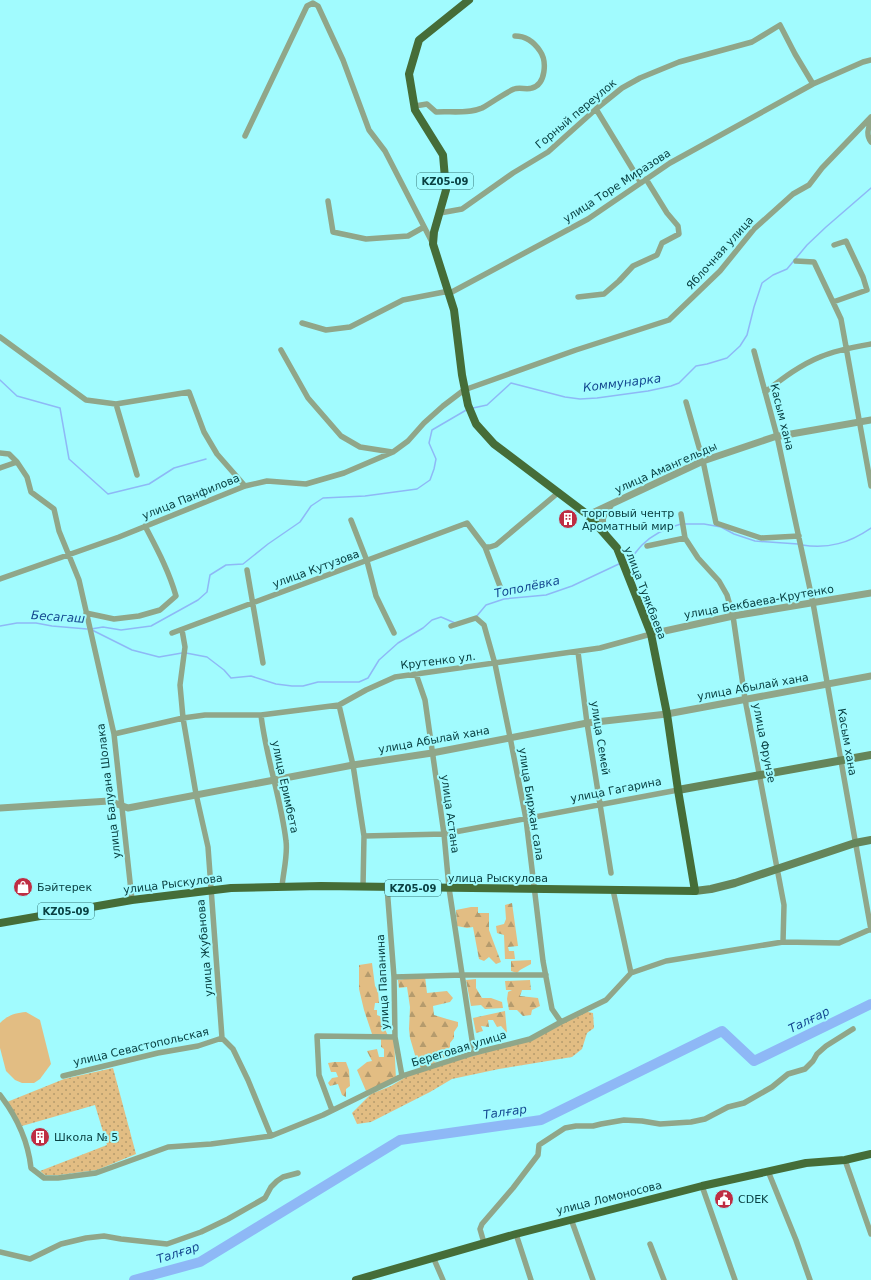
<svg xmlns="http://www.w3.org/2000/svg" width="871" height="1280" font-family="'DejaVu Sans',sans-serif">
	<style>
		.grass { fill: url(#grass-dots) }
		.forest { fill: url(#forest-firs) }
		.garden { fill: #e2bd83 }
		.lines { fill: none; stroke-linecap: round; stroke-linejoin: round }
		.stream { stroke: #8eb8f6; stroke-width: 1.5 }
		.river { stroke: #8eb8f6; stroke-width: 10 }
		.minor { stroke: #90a689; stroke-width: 5.5 }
		.tertiary { stroke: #90a689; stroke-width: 7 }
		.secondary { stroke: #65855a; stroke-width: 8 }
		.primary { stroke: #456d38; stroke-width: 8 }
		.labels { text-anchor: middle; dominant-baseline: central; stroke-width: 4; stroke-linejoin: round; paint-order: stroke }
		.shield { fill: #a1fbfe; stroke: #37797b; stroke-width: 1 }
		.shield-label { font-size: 10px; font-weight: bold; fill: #0a4143 }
		.street-label { font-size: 11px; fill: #0a4143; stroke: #a1fbfe }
		.poi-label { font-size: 11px; fill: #0a4143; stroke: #a1fbfe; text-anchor: start }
		.water-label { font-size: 12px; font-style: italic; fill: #144890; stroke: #a1fbfe }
	</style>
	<defs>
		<pattern id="grass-dots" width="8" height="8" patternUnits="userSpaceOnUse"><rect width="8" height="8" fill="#e2bd83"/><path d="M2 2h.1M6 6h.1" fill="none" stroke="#b59b6d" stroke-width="1.8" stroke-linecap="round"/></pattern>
		<pattern id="forest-firs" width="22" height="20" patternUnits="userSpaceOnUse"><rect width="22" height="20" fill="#e2bd83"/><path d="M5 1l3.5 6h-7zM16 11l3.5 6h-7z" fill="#b59b6d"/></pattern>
	</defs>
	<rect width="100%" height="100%" fill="#a1fbfe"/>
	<!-- grass -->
	<path class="grass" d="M583,1011l10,2 1,15 -7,5 -5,16 -10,8 -73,12 -47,10 -22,13 -59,30 -14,2 -5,-11 19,-19 20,-8 23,-14 121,-33z
		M113,1068l23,86 -39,16 -38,5h-14l-5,-4 67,-26 -12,-40 -73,21 -15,-24 57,-23z"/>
	<!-- forest -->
	<path class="forest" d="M512,903l6,43 -10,1 1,4h5l1,8h-10l-1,-24 -7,-2 -1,-7 8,-2 2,-5 -1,-14z
		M471,907h7v6h11v17l12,32 -5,2 -7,-7 -5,4 -5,-2 -6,-32 -6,1 -10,-2 -1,-16z
		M531,960v4l-11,6 -3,3 -6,-2v-10z
		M372,963l3,23 3,5 1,12h-4l-1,7h3v5l5,2 -1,8 5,2 -1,2 3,7 -16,-2 -8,-24 -5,-21v-24z
		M425,976l2,17 20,-2 6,7 -3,4 -17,4 1,9 13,4 11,3v4l-4,6v6l-4,5v11l-21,12 -8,2 -6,-13 -5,-17 -1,-9 1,-22 -3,-20 -8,1 -1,-8z
		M476,979v9l6,10h9l11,4 1,6 -18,1 -4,-4 -10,1 -5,-26z
		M530,980l1,10h-9l-2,6 18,2 2,8 -8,4 -1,5 -8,1 -6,-6h-8l-2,-11 1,-7 4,-2h-6l-1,-9z
		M505,1011l2,22 -6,-7 -4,1 -4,-7h-5l1,7 -8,-1 2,5 -7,2 -3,-15z
		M381,1039h13l2,40 -30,12 -9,-21 10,-8 5,-1 -5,-10 10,-2 2,8h5v-8l-3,-2z
		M334,1062h12l3,8 1,16 -4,3v8l-4,-2 -4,-11 -8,2 -2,-3 4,-5 6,-1 -2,-5h-5l-3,-9z"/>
	<!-- garden -->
	<path class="garden" d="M26,1012l14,8 11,44 -11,15 -6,4h-12l-7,-3 -9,-9 -6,-23v-25c8,-8 15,-10 26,-11z"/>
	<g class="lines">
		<!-- stream -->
		<path class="stream" d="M0,380l17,16 43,12 9,51 39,35 41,-10 25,-16 32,-9
			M473,408l14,-3 24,-22 54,14 15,2 17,-1 51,-7 23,-5 8,-3 17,-17 11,-2 20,-6 13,-12 7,-11 7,-28 8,-24 11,-8 14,-6 20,-24 19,-18 45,-39
			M685,524h19l17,3 13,7 21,7 43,3
			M802,545c27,4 47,-2 69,-17
			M626,561c7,-3 11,-11 16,-16 11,-11 24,-17 39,-21
			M476,617l10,-12 18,-6 42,-4 26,-9 49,-23
			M0,626l17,-3h19l16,3 35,3
			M91,629l12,-2 18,3 30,-4 47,-26 9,-8 3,-17 16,-10 17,-1 25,-20 32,-22 11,-16 12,-8 42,-2 52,-7 13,-9 4,-11 2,-10 -7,-16 3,-13 36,-21
			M92,630l40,20 27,7 23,-4
			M186,653l21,4 17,13 7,8 20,-2 25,8 16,2h11l15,-4h41l9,-4 11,-18 19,-17 25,-15 9,-8 9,-3 14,6"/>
		<!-- river -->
		<path class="river" d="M134,1280l66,-18 200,-122 141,-20 181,-89 32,30 117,-57"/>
		<!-- minor -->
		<path class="minor" d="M415,106l12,-2 9,8c14,-1 33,2 46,-4 11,-6 21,-14 32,-19 6,-2 13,1 18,-1 14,-4 15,-27 8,-37 -6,-9 -14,-15 -25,-15
			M596,109l45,74
			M871,121c-3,7 -5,14 0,21
			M245,136l62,-130 6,-3 5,3 25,54 26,70 16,21 47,91
			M328,201l5,31 33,7 42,-3 16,-9
			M440,213l22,-4 51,-36 35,-21 48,-43 26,-21 18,-10 39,-16 73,-20 28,-17 15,29 18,30
			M796,261l18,1 27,57 30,167
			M578,297l26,-3 15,-13 14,-15 24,-11 5,-12 17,-9 -1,-8 -11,-13 -21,-34
			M833,302l34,-12 -4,-13 -17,-36 -12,4
			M302,323l24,7 24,-3 53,-27 41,-8 6,1 138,-74 82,-56 143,-79 50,-22 8,-2
			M0,337l86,63 30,4 73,-12 15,40 13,22 28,32
			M281,350l27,48 33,38 19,11 32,5
			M754,351l23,85 36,167 58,327
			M765,392c17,-13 35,-27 55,-35 16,-7 34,-10 51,-13
			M686,402l17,59 13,62 45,15 38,-2
			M116,404l21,71
			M0,453l9,1 8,8 10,15 4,15 23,17 5,22 20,49 35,154 18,166
			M0,468l17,-6
			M681,514l4,24 13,20 21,23 8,14 6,21 12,83 39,206 -1,37
			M351,520l16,41 9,35 18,37
			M647,546l38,-8
			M485,547h5l6,-2 63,-53
			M247,570l16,93
			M0,579l119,-42 126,-51 22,-5 39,3 38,-11 49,-21 15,-11 16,-18 19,-17 21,-16 112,-40 93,-30 51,-49 34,-42 39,-35 16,-9 13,-17 49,-51
			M86,613l28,6 25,-3 21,-6 16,-14c-7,-25 -19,-47 -31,-70
			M451,626l25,-8 8,7 11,39 15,73 16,82 17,142 9,48 9,13
			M182,630l3,17 -5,38 3,33 13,76 12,53 14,191 11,11 15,31 23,56
			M172,633l295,-110 18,24 16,42
			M578,652l9,71 24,150
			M416,674l9,26 19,134 5,54 25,165
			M339,705l14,60 11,71 -1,51
			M261,715c5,43 20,83 25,126 2,14 -3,32 -4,46
			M114,734l69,-16 22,-3h56l78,-10 27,-15 29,-13 205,-29 51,-14
			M364,836l80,-2 234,-44
			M387,887l7,90 1,60 7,39
			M613,890l18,83
			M394,977l69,-2h83
			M63,1076l95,-23 40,-7 24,-8
			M0,1095c17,22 28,46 31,73l13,10h14l38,-5 72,-26 43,-3 60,-8 52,-21 79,-39 72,-23 56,-14 31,-17 45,-22 25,-27 35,-12 117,-19 56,1 32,-14
			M332,1110l-13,-35 -2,-39 78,1
			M845,1160l26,74
			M768,1171l28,69 14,40
			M702,1186l33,94
			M571,1219l22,61
			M516,1234l15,46
			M484,1243l-4,-14 2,-5 31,-36 25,-33 1,-10 26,-17 11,-2h17l8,-2 23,-4 18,1 18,3 31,-2 14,-3 23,-12 16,-4 28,-16 16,-13 17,-5 8,-8 4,-7 9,-8 27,-17
			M650,1244l14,36
			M0,1252l30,7 31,-15 25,-6 18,-2 17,3 46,5 34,-12 27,-13 37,-21 6,-11 6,-6 6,-4 15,-4
			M433,1257l10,23"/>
		<!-- tertiary -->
		<path class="tertiary" d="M588,515l115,-54 71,-24 97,-17
			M605,533c-4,-14 -4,-16 5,-27
			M651,634l82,-18 138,-23
			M0,808l109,-7 19,7 225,-43 79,-12 155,-30 80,-9 204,-38"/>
		<!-- secondary -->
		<path class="secondary" d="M678,790l193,-35
			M695,891l16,-2 24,-6 120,-40 16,-3"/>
		<!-- primary -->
		<path class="primary" d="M0,923l132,-23 99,-12 90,-2 374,5 -17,-101 -11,-76 -16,-80 -34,-86 -29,-33 -94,-71 -18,-20 -8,-19 -6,-30 -8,-65 -21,-66 1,-12 12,-42 -3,-35 -28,-45 -6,-36 10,-34 50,-40
			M356,1280l160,-46 186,-48 104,-23 39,-3 26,-6"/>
	</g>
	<!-- icons -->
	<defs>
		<symbol id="building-disc" viewBox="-11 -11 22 22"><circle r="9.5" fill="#be2d43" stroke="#a1fbfe"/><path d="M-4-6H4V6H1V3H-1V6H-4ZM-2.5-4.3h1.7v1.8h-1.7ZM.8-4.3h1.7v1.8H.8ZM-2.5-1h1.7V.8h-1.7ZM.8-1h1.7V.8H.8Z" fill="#fff"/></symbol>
		<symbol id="shop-disc" viewBox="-11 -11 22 22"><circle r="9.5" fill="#be2d43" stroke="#a1fbfe"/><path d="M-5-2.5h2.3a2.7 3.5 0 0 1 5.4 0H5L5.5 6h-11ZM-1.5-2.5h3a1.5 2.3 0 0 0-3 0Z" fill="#fff"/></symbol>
		<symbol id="civic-disc" viewBox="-11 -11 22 22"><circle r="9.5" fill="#be2d43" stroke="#a1fbfe"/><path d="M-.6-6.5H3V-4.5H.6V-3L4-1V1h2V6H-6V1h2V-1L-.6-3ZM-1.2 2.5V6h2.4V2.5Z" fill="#fff"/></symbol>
	</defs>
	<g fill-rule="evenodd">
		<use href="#building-disc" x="557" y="508" width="22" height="22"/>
		<use href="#shop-disc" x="12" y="876" width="22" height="22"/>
		<use href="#building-disc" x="29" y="1126" width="22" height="22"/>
		<use href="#civic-disc" x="713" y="1188" width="22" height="22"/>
	</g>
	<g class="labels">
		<!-- shield labels -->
		<g class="shield">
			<rect x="417" y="173" width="56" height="16" rx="3"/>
			<rect x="385" y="880" width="56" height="16" rx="3"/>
			<rect x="38" y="903" width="56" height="16" rx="3"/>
		</g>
		<g class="shield-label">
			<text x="445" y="181">KZ05-09</text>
			<text x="413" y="888">KZ05-09</text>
			<text x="66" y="911">KZ05-09</text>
		</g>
		<!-- street labels -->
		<g class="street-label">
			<text transform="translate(576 114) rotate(-40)">Горный переулок</text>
			<text transform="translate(617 186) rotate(-33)">улица Торе Миразова</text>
			<text transform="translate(720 253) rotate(-48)">Яблочная улица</text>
			<text transform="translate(782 417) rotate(76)">Касым хана</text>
			<text transform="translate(666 468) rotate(-24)">улица Амангельды</text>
			<text transform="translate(191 497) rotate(-22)">улица Панфилова</text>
			<text transform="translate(316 569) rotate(-20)">улица Кутузова</text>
			<text transform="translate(645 593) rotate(69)">улица Туякбаева</text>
			<text transform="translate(759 602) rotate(-10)">улица Бекбаева-Крутенко</text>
			<text transform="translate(438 661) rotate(-7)">Крутенко ул.</text>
			<text transform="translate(753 687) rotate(-10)">улица Абылай хана</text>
			<text transform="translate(600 738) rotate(81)">улица Семей</text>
			<text transform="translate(434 740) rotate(-10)">улица Абылай хана</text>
			<text transform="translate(847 742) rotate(80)">Касым хана</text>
			<text transform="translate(764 743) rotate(79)">улица Фрунзе</text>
			<text transform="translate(285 787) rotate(78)">улица Еримбета</text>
			<text transform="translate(616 790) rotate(-11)">улица Гагарина</text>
			<text transform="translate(109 791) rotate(-97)">улица Балуана Шолака</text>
			<text transform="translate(531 804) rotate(81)">улица Биржан сала</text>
			<text transform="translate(450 814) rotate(82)">улица Астана</text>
			<text x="498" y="878">улица Рыскулова</text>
			<text transform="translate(173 884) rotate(-7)">улица Рыскулова</text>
			<text transform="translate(205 948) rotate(-95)">улица Жубанова</text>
			<text transform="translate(383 982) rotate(-93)">улица Папанина</text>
			<text transform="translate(141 1047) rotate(-13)">улица Севастопольская</text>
			<text transform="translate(459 1049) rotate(-17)">Береговая улица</text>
			<text transform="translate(609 1198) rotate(-14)">улица Ломоносова</text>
		</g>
		<!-- poi labels -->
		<g class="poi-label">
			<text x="582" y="513">торговый чентр<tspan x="582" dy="13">Ароматный мир</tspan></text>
			<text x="37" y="887">Бәйтерек</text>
			<text x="54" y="1137">Школа № 5</text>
			<text x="738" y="1199">CDEK</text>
		</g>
		<!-- water labels -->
		<g class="water-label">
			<text transform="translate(622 383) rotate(-7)">Коммунарка</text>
			<text transform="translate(527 587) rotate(-12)">Тополёвка</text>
			<text transform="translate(58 617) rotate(4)">Бесагаш</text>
			<text transform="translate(809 1020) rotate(-26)">Талғар</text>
			<text transform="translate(505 1112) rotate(-8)">Талғар</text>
			<text transform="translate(178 1253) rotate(-18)">Талғар</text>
		</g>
	</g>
</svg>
